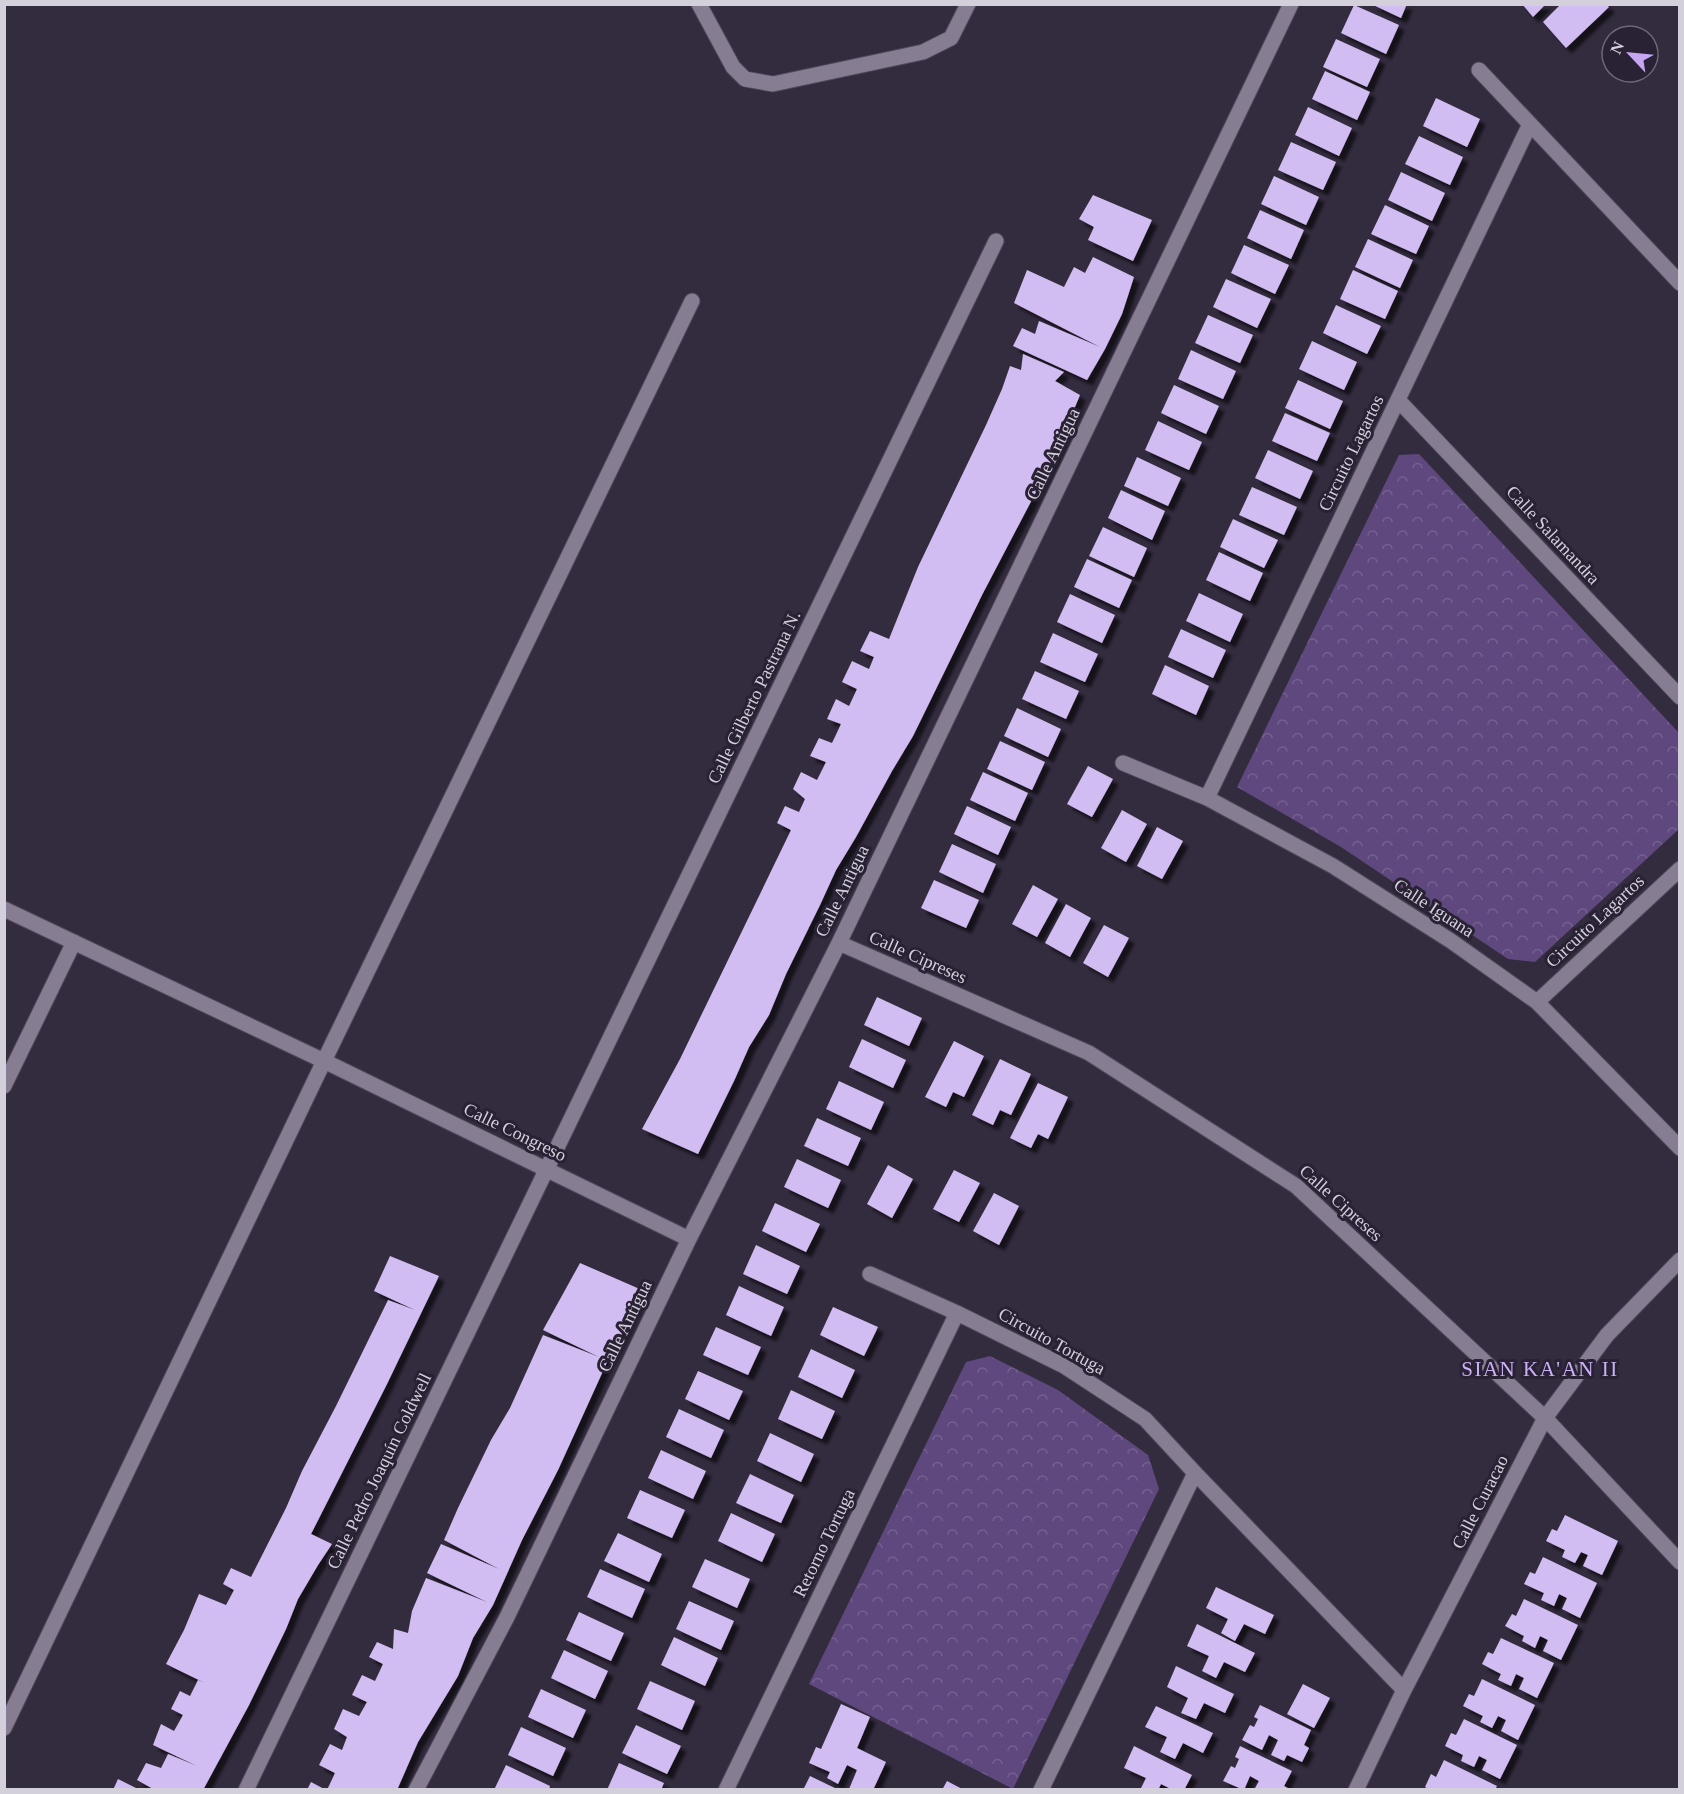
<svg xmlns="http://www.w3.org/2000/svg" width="1684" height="1794" font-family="'Times New Roman',serif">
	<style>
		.park { fill: url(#park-crowns) }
		.building { fill: #d2bdf2; filter: url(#shadow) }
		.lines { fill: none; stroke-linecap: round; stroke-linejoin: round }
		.minor-casing { stroke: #4f4858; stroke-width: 17 }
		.minor { stroke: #867d93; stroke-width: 15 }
		.labels { text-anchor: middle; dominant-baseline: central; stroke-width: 6; stroke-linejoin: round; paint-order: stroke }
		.street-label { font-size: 18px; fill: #d3cfdb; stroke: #292234 }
		.quarter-label { font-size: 21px; letter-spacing: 1.5px; fill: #cbb0f5; stroke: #292234 }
	</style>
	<defs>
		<pattern id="park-crowns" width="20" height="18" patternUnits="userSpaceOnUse" patternTransform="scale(1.5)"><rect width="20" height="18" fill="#5f487e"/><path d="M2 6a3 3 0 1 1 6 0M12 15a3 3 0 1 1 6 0" fill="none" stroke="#756190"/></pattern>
		<filter id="shadow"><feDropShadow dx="5.5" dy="5.5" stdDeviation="1.5" flood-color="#0009"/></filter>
	</defs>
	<rect width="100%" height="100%" fill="#332b3e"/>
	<!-- park -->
	<path class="park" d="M1419,454l260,279v96l-144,133 -27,-3 -167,-112 -104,-60 162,-332z
		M990,1356l68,34 90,65 11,34 -146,300 -204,-105 157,-322z"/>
	<!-- building -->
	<path class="building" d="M1371,4h36l-6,14z
		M1522,4h24l-13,13z
		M1561,4h45l3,3 -43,41 -23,-26z
		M1354,5l45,20 -13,29 -45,-21z
		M1336,39l44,20 -13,28 -44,-20z
		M1325,71l45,21 -13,28 -45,-21z
		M1436,98l44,21 -13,28 -44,-21z
		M1308,107l44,21 -13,28 -44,-21z
		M1419,136l44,21 -13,28 -45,-21z
		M1291,142l45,20 -13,28 -45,-20z
		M1401,172l44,21 -13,28 -44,-21z
		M1274,176l45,21 -13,28 -45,-21z
		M1093,195l59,25 -19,41 -45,-21 6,-13 -15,-8z
		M1385,205l44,21 -13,28 -45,-20z
		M1260,210l44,20 -13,29 -44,-21z
		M1368,239l45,21 -13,28 -45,-21z
		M1244,245l45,20 -14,29 -44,-21z
		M1093,257l41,20 -12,37 -17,35 -18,31 -74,-34 9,-18 13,6 4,-13 61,26 -86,-44 13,-33 37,17 10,-20 11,6z
		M1353,270l45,21 -13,28 -45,-20z
		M1226,279l45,20 -14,29 -44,-21z
		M1336,305l45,21 -14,28 -44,-21z
		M1208,315l45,20 -13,28 -45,-20z
		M1312,341l45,21 -13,28 -45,-21z
		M1191,350l45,21 -13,28 -45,-20z
		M1023,354l41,18 -9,9 25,14 -24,57 -19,38 -55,105 -69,141 -21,35 -36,66 -20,33 -16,35 -34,69 -17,41 -20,32 -15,34 -36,73 -56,-25 38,-70 111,-229 -14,-7 8,-17 14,6 6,-13 -12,-10 8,-17 16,8 9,-18 -16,-6 9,-18 13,5 9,-19 -14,-5 9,-20 13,7 8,-17 -15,-7 10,-21 17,8 5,-12 -14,-6 10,-20 19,8 29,-72 68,-142 16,-36 8,-23 11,4z
		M1298,380l45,21 -13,28 -45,-21z
		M1174,385l45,21 -13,28 -45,-21z
		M1285,413l45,20 -13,28 -45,-20z
		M1158,421l44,21 -13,28 -44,-20z
		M1268,450l45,21 -13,28 -45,-21z
		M1137,457l44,21 -13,28 -44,-20z
		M1252,487l45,20 -13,28 -45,-20z
		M1121,490l44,21 -13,29 -44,-22z
		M1233,519l45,21 -14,28 -44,-21z
		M1103,527l44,21 -13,29 -45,-21z
		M1219,552l44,21 -13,28 -44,-21z
		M1087,559l45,21 -13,28 -45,-21z
		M1199,593l44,21 -13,28 -44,-21z
		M1070,594l45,21 -13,28 -45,-21z
		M1181,629l45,21 -13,28 -45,-21z
		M1053,633l45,21 -13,28 -45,-20z
		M1165,665l44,21 -13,29 -44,-21z
		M1035,671l44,20 -13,28 -44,-20z
		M1017,708l44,21 -13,28 -44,-21z
		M1000,741l45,21 -13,28 -45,-21z
		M1088,766l25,13 -21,38 -25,-13z
		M983,772l45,21 -13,28 -45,-21z
		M967,806l44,21 -13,28 -44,-21z
		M1122,810l25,14 -21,38 -25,-14z
		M1157,827l26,14 -21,38 -25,-13z
		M952,844l44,20 -13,29 -44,-21z
		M934,880l45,20 -13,28 -45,-20z
		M1033,885l25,14 -21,38 -25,-13z
		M1066,904l25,14 -21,39 -25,-14z
		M1104,925l25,13 -21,39 -25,-14z
		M877,997l45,21 -13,28 -45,-21z
		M862,1039l44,21 -13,28 -44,-21z
		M954,1041l30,15 -20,41 -11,-5 -7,15 -21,-10z
		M1000,1059l31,15 -20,41 -11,-5 -7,15 -21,-10z
		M839,1081l45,21 -13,28 -45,-21z
		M1038,1083l30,14 -20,42 -10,-5 -7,14 -21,-10z
		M817,1118l44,20 -13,28 -44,-20z
		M797,1159l44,21 -13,28 -44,-21z
		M888,1165l25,14 -21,39 -25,-14z
		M954,1170l26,13 -21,39 -26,-13z
		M994,1193l25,13 -20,39 -26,-14z
		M775,1203l45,21 -14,28 -44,-21z
		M756,1245l44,21 -13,28 -44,-20z
		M390,1256l49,20 -53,110 -75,148 21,10 -14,21 -20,34 -12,30 -37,76 -46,85h-48l-18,-10 9,-17 15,5 7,-14 29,12 -44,-21 8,-21 13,7 9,-16 -12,-6 9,-18 10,5 8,-16 7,3 -39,-19 18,-34 15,-36 27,11 8,-15 -11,-6 8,-16 20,9 35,-69 16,-37 34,-65 52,-106 27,10 -41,-19z
		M580,1263l62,27 -16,37 -18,33 -50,110 -36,70 -29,65 -20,33 -15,38 -40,66 -21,48h-70l8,-17 -16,-8 11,-21 12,6 5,-13 -13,-8 9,-20 16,7 8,-14 -15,-7 10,-20 13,6 8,-17 -14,-7 8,-15 16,7 1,-20 14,4 4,-22 14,-33 61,24 -60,-29 14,-29 58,25 -55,-29 14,-32 33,-68 19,-32 33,-73 56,22 -56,-27z
		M739,1286l45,21 -13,29 -45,-21z
		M833,1307l45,20 -14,29 -44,-21z
		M716,1327l45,20 -13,28 -45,-20z
		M811,1349l44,21 -13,28 -44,-21z
		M698,1371l45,20 -14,29 -44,-21z
		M791,1390l44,21 -13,28 -44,-20z
		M679,1409l45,21 -13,28 -45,-21z
		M770,1433l44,21 -13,28 -44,-21z
		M661,1450l45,21 -13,28 -45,-21z
		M750,1474l44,21 -13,28 -45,-20z
		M640,1490l45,20 -13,28 -45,-20z
		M731,1513l44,21 -13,28 -44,-21z
		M1565,1515l53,26 -16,34 -19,-9 5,-11 -7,-3 -6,11 -13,-6 3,-7 -19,-9 6,-12 5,2z
		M618,1533l44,21 -13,28 -45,-21z
		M1543,1557l54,26 -17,35 -18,-9 5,-11 -8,-4 -5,12 -13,-6 3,-7 -20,-9 6,-12 5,2z
		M705,1559l45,20 -13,29 -45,-21z
		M600,1569l45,20 -13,29 -45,-21z
		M1216,1587l58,28 -9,19 -21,-10 -9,17 -14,-8 7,-14 -22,-11z
		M1524,1599l54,26 -17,35 -18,-9 5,-11 -8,-4 -5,12 -13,-7 2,-5 -19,-10 7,-12 4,2z
		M689,1601l45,20 -13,29 -45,-21z
		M579,1612l45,21 -13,28 -45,-21z
		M1197,1624l58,29 -10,19 -21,-10 -8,16 -14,-7 7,-15 -22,-10z
		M674,1637l44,21 -13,28 -44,-21z
		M1501,1638l53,25 -17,35 -18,-9 5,-11 -8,-4 -5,12 -13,-6 3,-6 -19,-10 6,-12 5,2z
		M564,1650l44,21 -13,28 -44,-21z
		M1176,1666l58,28 -9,19 -21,-10 -8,16 -15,-6 7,-15 -21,-11z
		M1482,1679l53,26 -17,35 -17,-9 5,-11 -8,-4 -6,12 -12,-6 3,-6 -20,-10 6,-12 5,2z
		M650,1681l45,20 -13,29 -45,-21z
		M1303,1684l27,14 -16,30 -27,-14z
		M541,1689l45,21 -13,28 -45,-21z
		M841,1704l29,13 -13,31 29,14 -13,28 -24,-1 8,-19 -10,-5 -9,19 -11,-6 3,-6 -21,-9 7,-16 5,2z
		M1260,1705l51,25 -7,15 5,3 -7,14 -15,-7 -3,6 -13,-6 7,-15 -9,-5 -7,15 -20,-10 8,-15 4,2 4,-8 -4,-2z
		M1156,1706l57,27 -10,20 -20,-10 -8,16 -15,-7 7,-15 -22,-10z
		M1464,1719l53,26 -17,34 -18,-9 5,-10 -8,-4 -5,11 -13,-6 2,-6 -18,-9 6,-13 5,2z
		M636,1725l45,21 -14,28 -45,-21z
		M521,1727l45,21 -13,28 -45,-21z
		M1134,1746l58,29 -8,15h-11l-12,-6 -3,6h-18l6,-12 -22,-10z
		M1240,1746l52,25 -8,15 7,4h-37l5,-9 -9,-5 -6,14 -21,-9 8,-15 4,2 4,-9 -4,-2z
		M1444,1760l53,26 -2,4h-65l-5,-3 6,-13 5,3z
		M619,1763l45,20 -3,7h-54z
		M506,1765l44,21 -1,4h-55z
		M810,1776l29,14h-36z
		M118,1779l22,11h-27z
		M947,1781l17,9h-22z
		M311,1782l15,8h-19z"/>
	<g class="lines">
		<defs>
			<path id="minor" d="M699,4l34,63 12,12 28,5 150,-32 28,-14 17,-34
				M1479,70l201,213
				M1398,400l282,297
				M1123,763l84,35 126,68 118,75 86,61 143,146
				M1207,798l323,-674
				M4,909l320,152 365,178
				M839,943l250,110 207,133 249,232 135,144
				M1537,1002l143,-133
				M4,1086l70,-144
				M870,1274l87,39 107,53 81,53 50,54 209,217
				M4,1728l320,-667 368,-760
				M246,1790l750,-1549
				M416,1790l91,-173 182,-378 150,-296 452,-939
				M726,1790l231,-477
				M1041,1790l154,-317
				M1356,1790l48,-100 141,-272 62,-83 73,-75"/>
		</defs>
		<!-- minor casing -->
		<use href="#minor" class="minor-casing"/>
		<!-- minor -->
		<use href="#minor" class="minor"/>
	</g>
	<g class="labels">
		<!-- street labels -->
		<g class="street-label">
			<text transform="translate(1351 453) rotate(-64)">Circuito Lagartos</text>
			<text transform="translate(1053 454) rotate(-64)">Calle Antigua</text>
			<text transform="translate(1553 535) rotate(47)">Calle Salamandra</text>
			<text transform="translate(754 697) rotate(-64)">Calle Gilberto Pastrana N.</text>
			<text transform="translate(842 891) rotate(-64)">Calle Antigua</text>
			<text transform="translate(1434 908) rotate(33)">Calle Iguana</text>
			<text transform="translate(1595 921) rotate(-43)">Circuito Lagartos</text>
			<text transform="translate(918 957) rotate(24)">Calle Cipreses</text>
			<text transform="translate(515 1132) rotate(26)">Calle Congreso</text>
			<text transform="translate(1341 1203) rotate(42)">Calle Cipreses</text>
			<text transform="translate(625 1326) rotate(-64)">Calle Antigua</text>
			<text transform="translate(1052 1341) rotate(29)">Circuito Tortuga</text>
			<text transform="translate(379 1471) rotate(-64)">Calle Pedro Joaquín Coldwell</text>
			<text transform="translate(1480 1502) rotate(-63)">Calle Curacao</text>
			<text transform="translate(824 1543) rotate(-64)">Retorno Tortuga</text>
		</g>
		<!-- quarter labels -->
		<g class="quarter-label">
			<text x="1540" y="1369">SIAN KA'AN II</text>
		</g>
	</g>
	<!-- border -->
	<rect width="1684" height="1794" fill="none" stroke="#d3cfdb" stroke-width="12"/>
	<!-- north arrow -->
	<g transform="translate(1630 54) rotate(296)"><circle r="28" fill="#292234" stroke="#6d6777" stroke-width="1.5"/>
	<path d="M0-4.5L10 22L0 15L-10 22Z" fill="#c5a7f1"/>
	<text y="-9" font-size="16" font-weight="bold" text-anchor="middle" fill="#d3cfdb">N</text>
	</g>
</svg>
